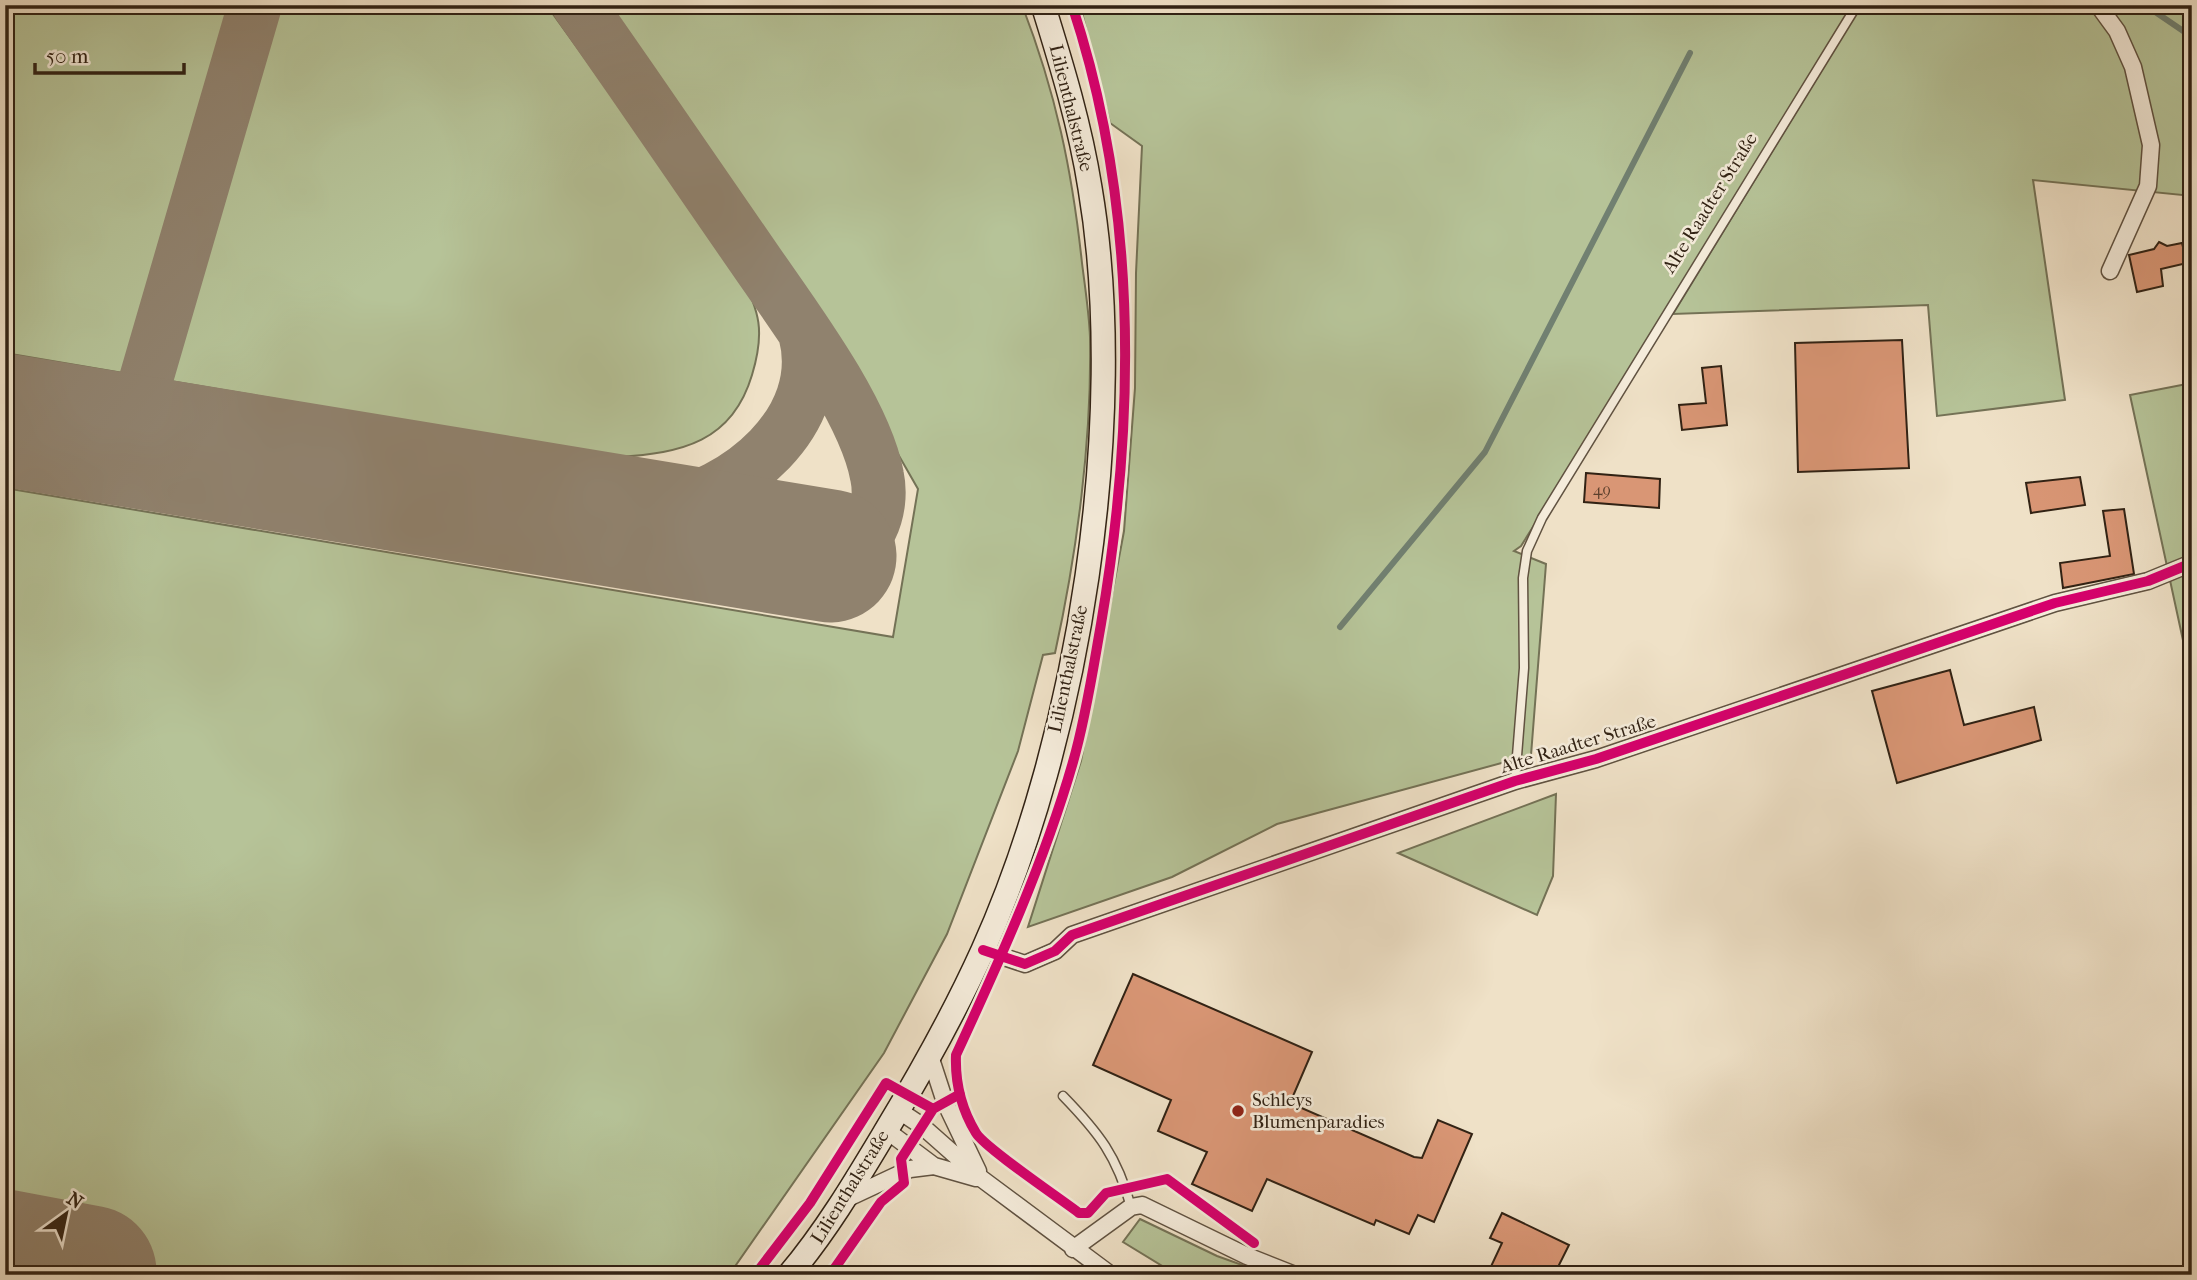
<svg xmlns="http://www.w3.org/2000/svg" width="2197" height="1280" font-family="'IM FELL French Canon',serif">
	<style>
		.green { fill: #b6c398; stroke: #747256; stroke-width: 2 }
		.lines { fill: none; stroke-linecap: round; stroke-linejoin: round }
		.stream { stroke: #718071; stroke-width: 6 }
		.taxiway { stroke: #90826e; stroke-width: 54 }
		.runway { stroke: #90826e; stroke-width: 133 }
		.building { fill: #d99675; stroke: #312214; stroke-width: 2 }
		.lane-casing { stroke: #605241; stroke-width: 11 }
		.street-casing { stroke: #605241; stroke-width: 19 }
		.secondary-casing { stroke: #312214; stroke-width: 26 }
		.lane { stroke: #f5ecdb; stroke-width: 8 }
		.street { stroke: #f5ecdb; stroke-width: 16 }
		.secondary { stroke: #f5ecdb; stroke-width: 23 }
		.cycleway-casing { stroke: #f5ecdb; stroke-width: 15 }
		.cycleway { stroke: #d6006c; stroke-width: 10 }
		.poi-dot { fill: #8f2418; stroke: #f5ecdb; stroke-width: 2.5 }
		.labels { text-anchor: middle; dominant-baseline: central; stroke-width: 5; stroke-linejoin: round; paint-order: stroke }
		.number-label { font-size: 16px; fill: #5b3f2c }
		.street-label { font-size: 19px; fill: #312214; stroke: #f5ecdb }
		.poi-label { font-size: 19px; fill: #312214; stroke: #f5ecdb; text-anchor: start }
	</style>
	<rect width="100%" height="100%" fill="#efe1c7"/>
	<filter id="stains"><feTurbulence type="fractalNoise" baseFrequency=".00286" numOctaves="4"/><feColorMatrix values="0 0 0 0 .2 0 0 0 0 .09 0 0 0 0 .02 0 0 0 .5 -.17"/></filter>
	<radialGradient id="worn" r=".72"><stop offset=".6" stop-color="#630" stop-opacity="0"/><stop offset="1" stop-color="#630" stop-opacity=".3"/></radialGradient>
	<!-- green -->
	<path class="green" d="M5,5h537l8,5 190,263c20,39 25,59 12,102 -20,67 -70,78 -134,82l-613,-104z
		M605,5h417c34,88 50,165 60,258 3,24 7,49 8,74 2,102 -13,216 -35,316l-12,2 -25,96 -71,183 -63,119 -155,222h-724v-787l888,149 25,-148 -126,-220z
		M1080,5h1092l20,12v179l-159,-16 32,220 -128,16 -9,-111 -255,9 156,-256 -308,488 -7,5 32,13 -15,191 -254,69 -105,53 -144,50 53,-166 43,-230 11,-143 1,-115 6,-127 -32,-23z
		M2192,383v299l-62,-287z
		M1556,794l-3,82 -16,39 -139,-62z
		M1140,1219l77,37 53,19h-93l-54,-33z"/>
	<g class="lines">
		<!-- stream -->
		<path class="stream" d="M2145,5l47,32
			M1340,627l145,-175 205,-399"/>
		<!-- taxiway -->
		<path class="taxiway" d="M579,5c60,86 119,172 179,259 38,55 107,147 119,212 7,33 -8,78 -47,80
			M128,441l127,-436
			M534,507c41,4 82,10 123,2 79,-13 172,-87 148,-176"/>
		<!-- runway -->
		<path class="runway" d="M5,420l825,136
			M5,1256l85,16"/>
	</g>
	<!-- building -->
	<path class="building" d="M2159,242l8,4 15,-3 5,20 -26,6 2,17 -26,6 -8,-37 25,-6z
		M1902,340l7,128 -111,4 -3,-129z
		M1721,366l6,59 -45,5 -3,-25 27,-2 -4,-35z
		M1586,473l74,6 -1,29 -75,-6z
		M2080,477l5,28 -54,8 -5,-30z
		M2124,509l10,65 -71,14 -3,-25 50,-7 -7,-45z
		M1950,670l14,55 70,-18 7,33 -144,43 -25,-92z
		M1133,974l179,78 -22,51 124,54 8,1 16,-38 34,14 -38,88 -16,-7 -9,19 -33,-14 -2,5 -107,-46 -15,32 -60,-27 15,-32 -49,-21 13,-31 -78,-35z
		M1502,1213l67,32 -15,30h-67l15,-32 -12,-5z"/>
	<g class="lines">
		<defs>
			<path id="lane" d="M1515,781l9,-113 -1,-90 4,-27 15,-33 315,-513
				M1063,1096c36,37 54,60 68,111"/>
			<path id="street" d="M2098,5l19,26 16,36 18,78 -3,41 -38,85
				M983,950l42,14 30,-13 17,-16 443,-154 81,-22 459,-156 93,-22 44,-18
				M930,1056l15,46 33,69
				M898,1110l24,16 60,53 129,96
				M886,1130l48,36
				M846,1199l64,-30 24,-3 42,12
				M1073,1249l58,-42 11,-2 105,51 48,19"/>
			<path id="secondary" d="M789,1275c38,-45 68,-96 98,-146 35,-58 68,-117 96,-179 96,-212 146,-532 107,-762 -10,-63 -28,-122 -47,-183"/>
		</defs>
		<!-- lane casing -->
		<use href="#lane" class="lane-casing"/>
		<!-- street casing -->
		<use href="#street" class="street-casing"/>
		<!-- secondary casing -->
		<use href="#secondary" class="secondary-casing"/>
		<!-- lane -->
		<use href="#lane" class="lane"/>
		<!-- street -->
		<use href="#street" class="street"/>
		<!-- secondary -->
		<use href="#secondary" class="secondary"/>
		<defs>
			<path id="cycleway" d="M1072,5c66,199 64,414 29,619 -8,45 -15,93 -28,138 -29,101 -73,198 -117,293 -1,27 6,55 20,78 9,15 85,66 103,80h9l18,-20 61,-14 87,64
				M983,950l42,14 30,-13 17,-16 443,-154 81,-22 459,-156 93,-22 44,-18
				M755,1275l55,-72 76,-120 47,26
				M830,1275l51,-73 23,-19 -3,-24 32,-50 27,-15"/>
		</defs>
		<!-- cycleway casing -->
		<use href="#cycleway" class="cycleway-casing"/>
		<!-- cycleway -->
		<use href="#cycleway" class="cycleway"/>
	</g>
	<!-- markers -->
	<circle class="poi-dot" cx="1238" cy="1111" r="7"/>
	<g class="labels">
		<!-- number labels -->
		<g class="number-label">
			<text x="1602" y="489">49</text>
		</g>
		<!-- street labels -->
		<g class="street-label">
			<text transform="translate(1071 108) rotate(76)">Lilienthalstraße</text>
			<text transform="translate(1710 203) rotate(-58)">Alte Raadter Straße</text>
			<text transform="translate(1068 669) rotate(-78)">Lilienthalstraße</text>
			<text transform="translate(1578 744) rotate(-17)">Alte Raadter Straße</text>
			<text transform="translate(850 1187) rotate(-58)">Lilienthalstraße</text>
		</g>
		<!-- poi labels -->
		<g class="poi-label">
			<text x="1252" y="1100">Schleys<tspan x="1252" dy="22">Blumenparadies</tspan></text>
		</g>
	</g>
	<!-- margin -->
	<rect width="2197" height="1280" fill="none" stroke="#efe1c7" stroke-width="28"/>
	<rect x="7" y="7" width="2183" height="1266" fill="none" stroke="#312214" stroke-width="3.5"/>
	<rect x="14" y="14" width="2169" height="1252" fill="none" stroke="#312214" stroke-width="2"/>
	<!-- north arrow -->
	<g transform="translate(66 1214) rotate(33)" stroke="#f5ecdb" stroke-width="5" paint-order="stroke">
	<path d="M0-5L12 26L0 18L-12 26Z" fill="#312214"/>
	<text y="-10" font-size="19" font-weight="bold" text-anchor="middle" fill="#312214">N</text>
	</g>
	<!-- scale -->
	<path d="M35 63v10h149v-10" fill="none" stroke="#312214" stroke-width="3.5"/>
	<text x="46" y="63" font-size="21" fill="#312214" stroke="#f5ecdb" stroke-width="5" paint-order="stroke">50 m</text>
	<rect width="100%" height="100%" filter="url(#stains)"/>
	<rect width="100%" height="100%" fill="url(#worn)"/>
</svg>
